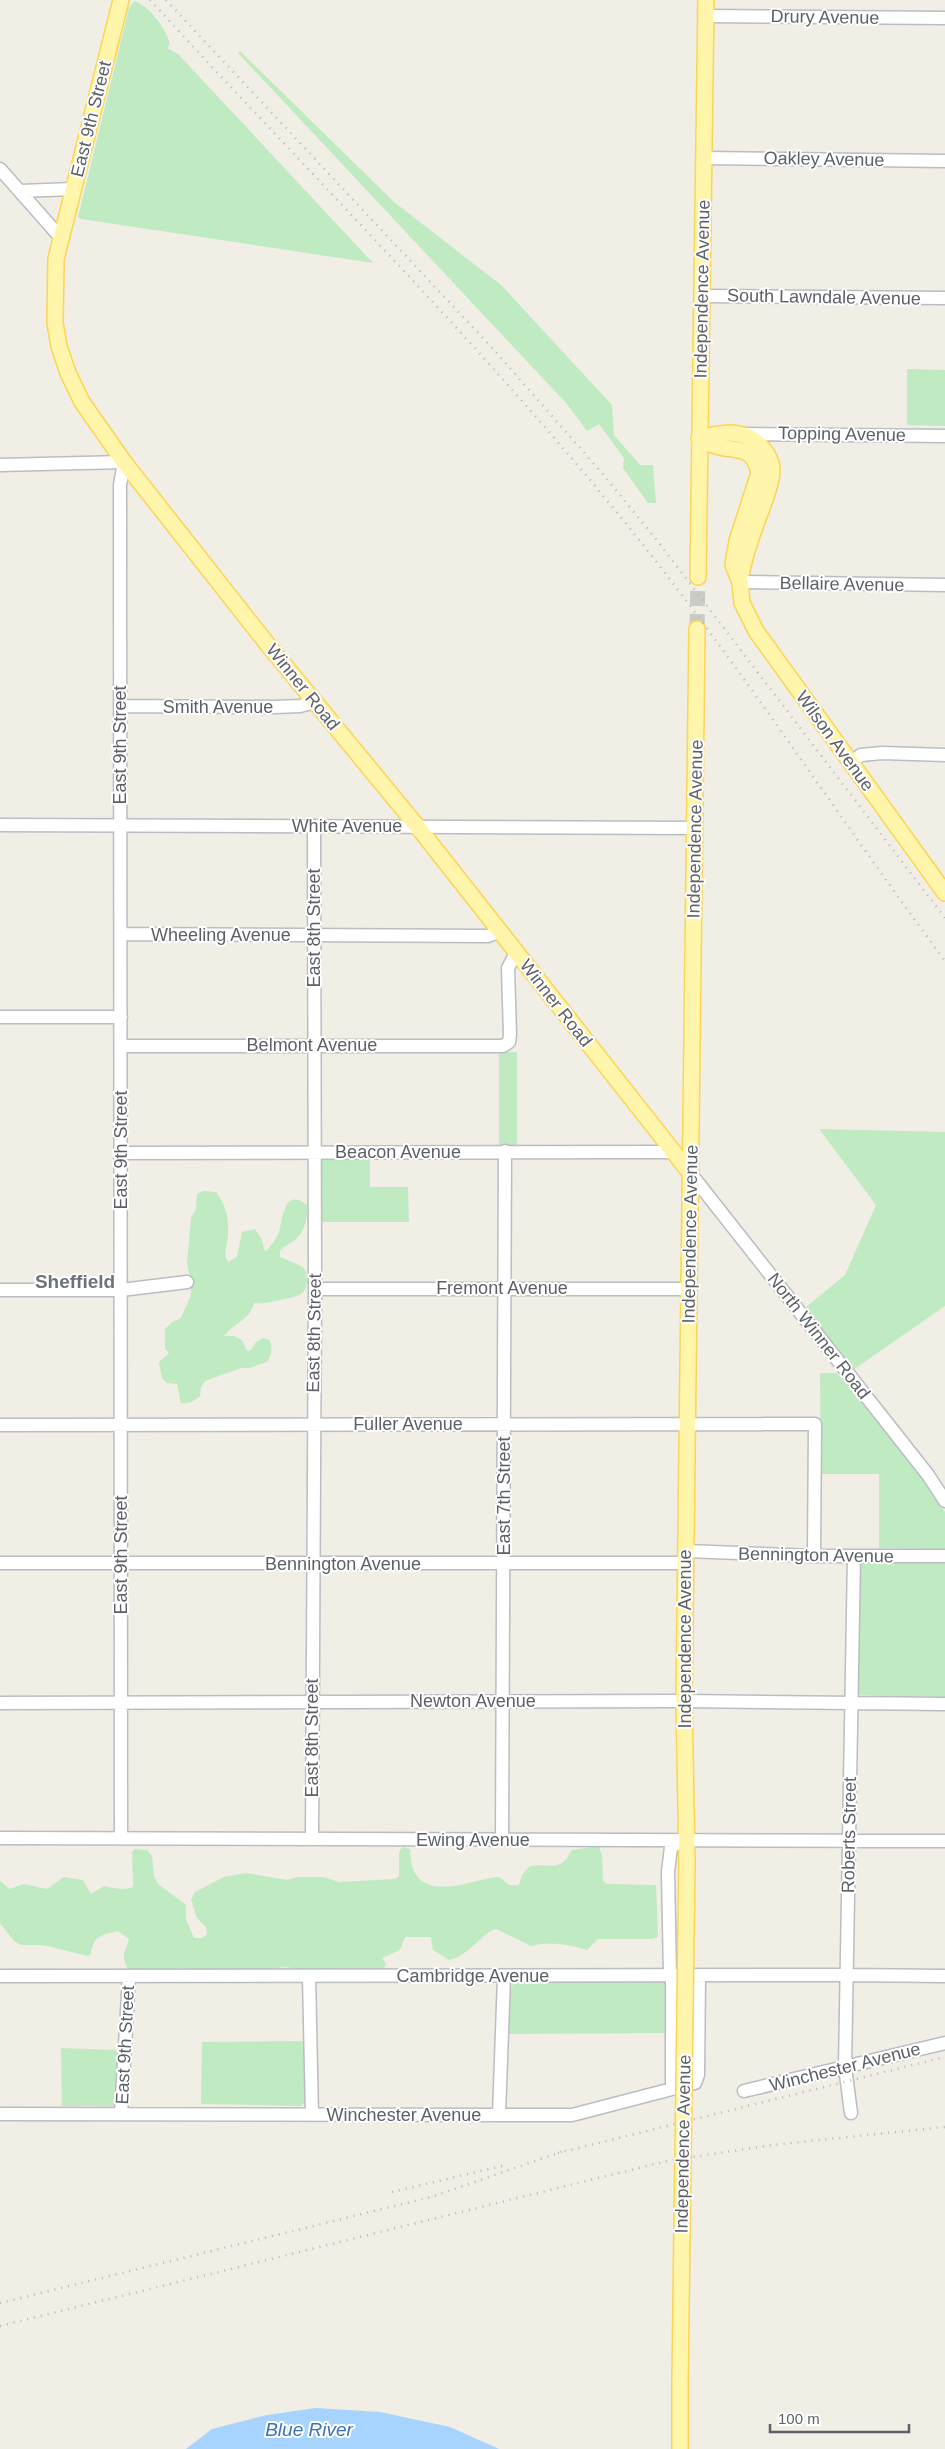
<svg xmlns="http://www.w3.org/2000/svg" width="945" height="2449" font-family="Helvetica,sans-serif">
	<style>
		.green { fill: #c0eac2 }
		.water { fill: #a6d4ff }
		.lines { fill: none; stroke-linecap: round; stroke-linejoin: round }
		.major-tunnel { stroke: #cbcbc6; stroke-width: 15; stroke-dasharray: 15 8; stroke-linecap: butt }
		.minor-casing { stroke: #babdc2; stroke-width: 15 }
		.major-casing { stroke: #fcd552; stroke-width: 18 }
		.minor { stroke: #fff; stroke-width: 12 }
		.major { stroke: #fff5ab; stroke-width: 15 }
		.rail { stroke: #b6b7b8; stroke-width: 2.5; stroke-dasharray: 1 6; stroke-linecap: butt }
		.major-bridge-casing { stroke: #fcd552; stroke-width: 18; stroke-linecap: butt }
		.major-bridge { stroke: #fff5ab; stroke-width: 15 }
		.labels { text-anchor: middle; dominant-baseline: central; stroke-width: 4; stroke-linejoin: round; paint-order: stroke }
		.street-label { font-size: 18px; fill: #5d6167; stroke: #fff }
		.neighbourhood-label { font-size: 19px; font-weight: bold; fill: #6d7379; stroke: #fff }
		.water-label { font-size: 19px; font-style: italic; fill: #3a72ba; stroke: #fff }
	</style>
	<rect width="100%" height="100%" fill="#f0eee5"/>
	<!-- green -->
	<path class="green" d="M134,1c14,3 33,29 36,43l-3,4 11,6 195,209 -292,-44 -3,-2 51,-209z
		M240,51l154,151 107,83 111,120 2,30 26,30h13l3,38h-8l-25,-35 1,-10 -25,-34 -12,7 -20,-27 -329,-351z
		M907,369l38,1v56l-38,-1z
		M499,1052h18v94h-18z
		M819,1129l126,3v174l-92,64 -48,-62 40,-33 31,-70z
		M370,1156v31h38l1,35h-88l1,-65z
		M204,1191l12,1c10,13 13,26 12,42 0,11 -6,18 0,28l9,-5 5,-25 13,-3 7,11 3,12c6,-6 11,-12 14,-20 4,-14 5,-45 28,-27 1,11 -2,26 -11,34 -6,5 -11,6 -16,12v6c7,3 16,6 22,10 4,3 5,8 5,13 0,17 -14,17 -27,20 -12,2 -13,4 -26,3 -2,15 -21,21 -30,33h10l8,4 5,11 4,-1 5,-8 7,-4 6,2c4,7 3,15 -2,22l-18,6h-8l-36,13 -4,6 -1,9c-6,5 -10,8 -19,7l-4,-19 -10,-1 -5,-5 -3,-16 10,-9 -4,-4v-20l7,-7 9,-4 10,-23v-12l-4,-20 4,-45 5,-9 1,-15z
		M820,1373h17l83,100 25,39v37l-66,-1v-74h-58z
		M945,1560v137l-87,-2 1,-134z
		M599,1846l3,10 1,25 4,3 49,1 2,52 -6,2h-54l-11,11c-19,-6 -38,-9 -56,-4l-35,-17c-12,2 -27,27 -47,31l-16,-10 -2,-13h-26l-5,13 -18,8 4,6 -2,4c-14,2 -29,-1 -43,1 -12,2 -23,4 -35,3 -15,-2 -18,-9 -34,-2l-55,2 -34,-4 -11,2h-44c-8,-17 -3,-15 1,-31l-11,-8c-17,4 -25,5 -27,23l-4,2 -44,-11h-22l-7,-4 -14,-18v-42l9,8 15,-5 23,5 17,-12 19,3 8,14 13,-8c11,2 18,5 29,1l-1,-35 3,-3 12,1 5,6 2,20 4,8 28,21v14l8,19h8l5,-4 -1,-7 -9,-9 -6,-18 4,-8 29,-15 22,-4 41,7 10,-3h26l16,5 56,-3 4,-3v-24l4,-5 7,2c1,6 1,14 3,20 14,34 63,9 86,8l10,8h10l3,-10 8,-9c22,-3 30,7 42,-16z
		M518,1980l149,1v52l-158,1 2,-46 3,-6z
		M305,2041v62l-5,3 -99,-2 1,-62z
		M61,2048l54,2 4,4 -4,52h-53z"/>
	<!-- water -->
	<path class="water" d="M316,2408l64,4 70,15 49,22h-313l26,-20 55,-14z"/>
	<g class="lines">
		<!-- major-tunnel -->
		<path class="major-tunnel" d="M697,629l1,-52"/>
		<defs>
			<path id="minor" d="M706,16l239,2
				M703,158l242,3
				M0,169l61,69
				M20,191l53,-2
				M702,296l243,2
				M740,434l205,2
				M0,465l124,-3 -4,23 1,1352
				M740,582l205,3
				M120,706l154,1 26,-1 15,-4
				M851,762l10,-7 21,-2 63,2
				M0,825l695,3
				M121,934l367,2 13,-5
				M0,1017h121
				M121,1046h382l6,-4 1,-8 -2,-66 8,-15
				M121,1153l553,-1
				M691,1174l237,301 17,26
				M315,1289h374
				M0,1290h121l66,-8
				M0,1425l815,-1 -1,132
				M686,1551l128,5h131
				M0,1563h686
				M0,1703l684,-2 261,3
				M0,1838l945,3
				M312,1839l3,-550 -1,-463
				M502,1840l3,-689
				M0,1976l846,-1 99,1
				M309,1976l3,139
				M670,1976l-2,-104 3,-25 13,-7
				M672,2089v-113
				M744,2091l201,-48
				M851,2113l-6,-46 9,-511
				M0,2114l572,1 123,-32 3,-8 1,-99
				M121,2114l8,-137
				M499,2115l5,-138"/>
			<path id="major" d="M121,0l-65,259 -1,64 4,23 9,27 14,29 42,60 144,183 149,181 274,348
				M699,438c5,2 9,6 14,7 22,8 40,-2 46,28l-22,68 -4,24 7,17 2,21 14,28 189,262
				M699,438c20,-5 38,-9 56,3 9,7 17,18 17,29 0,13 -6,26 -10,38 -8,21 -16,41 -20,63
				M698,577l8,-577
				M687,1859l-3,-158 13,-1072
				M680,2449v-65"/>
		</defs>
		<!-- minor casing -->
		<use href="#minor" class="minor-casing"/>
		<!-- major casing -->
		<use href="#major" class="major-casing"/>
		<!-- minor -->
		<use href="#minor" class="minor"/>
		<!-- major -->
		<use href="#major" class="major"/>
		<!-- rail -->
		<path class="rail" d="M150,0c157,171 322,335 469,515 117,143 216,298 326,446
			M166,0l329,351 106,121 58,71 286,375
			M558,2153l387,-96
			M392,2192l110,-26
			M0,2303l431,-106 133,-46
			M0,2326l667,-165 105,-16 173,-18"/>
		<defs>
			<path id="major-bridge" d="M680,2384l7,-525"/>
		</defs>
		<!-- major-bridge casing -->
		<use href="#major-bridge" class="major-bridge-casing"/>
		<!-- major-bridge -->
		<use href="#major-bridge" class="major-bridge"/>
	</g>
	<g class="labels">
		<!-- street labels -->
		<g class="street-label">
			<text transform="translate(825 17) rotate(1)">Drury Avenue</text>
			<text transform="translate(91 119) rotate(-76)">East 9th Street</text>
			<text transform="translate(824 159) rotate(1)">Oakley Avenue</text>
			<text transform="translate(702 289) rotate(-89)">Independence Avenue</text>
			<text transform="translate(824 297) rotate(1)">South Lawndale Avenue</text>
			<text transform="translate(842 434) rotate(1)">Topping Avenue</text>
			<text transform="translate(842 584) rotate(1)">Bellaire Avenue</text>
			<text transform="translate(303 687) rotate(51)">Winner Road</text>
			<text x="218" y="707">Smith Avenue</text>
			<text transform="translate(835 741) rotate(54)">Wilson Avenue</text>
			<text transform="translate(120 745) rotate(-90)">East 9th Street</text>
			<text x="347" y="826">White Avenue</text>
			<text transform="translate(695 829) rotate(-89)">Independence Avenue</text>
			<text transform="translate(314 928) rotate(-90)">East 8th Street</text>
			<text x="221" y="935">Wheeling Avenue</text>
			<text transform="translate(556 1003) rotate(52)">Winner Road</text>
			<text x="312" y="1045">Belmont Avenue</text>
			<text transform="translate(121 1150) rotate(-90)">East 9th Street</text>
			<text x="398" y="1152">Beacon Avenue</text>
			<text transform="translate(690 1234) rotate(-89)">Independence Avenue</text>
			<text x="502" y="1288">Fremont Avenue</text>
			<text transform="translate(314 1333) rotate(-89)">East 8th Street</text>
			<text transform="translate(819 1336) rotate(52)">North Winner Road</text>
			<text x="408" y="1424">Fuller Avenue</text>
			<text transform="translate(504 1496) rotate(-90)">East 7th Street</text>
			<text transform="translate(121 1555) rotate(-90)">East 9th Street</text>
			<text transform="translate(816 1555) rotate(1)">Bennington Avenue</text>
			<text x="343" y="1564">Bennington Avenue</text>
			<text transform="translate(685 1639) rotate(-90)">Independence Avenue</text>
			<text x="473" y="1701">Newton Avenue</text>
			<text transform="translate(312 1738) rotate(-90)">East 8th Street</text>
			<text transform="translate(849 1835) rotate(-89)">Roberts Street</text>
			<text x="473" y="1840">Ewing Avenue</text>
			<text x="473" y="1976">Cambridge Avenue</text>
			<text transform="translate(125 2045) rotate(-87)">East 9th Street</text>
			<text transform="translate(845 2067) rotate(-14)">Winchester Avenue</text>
			<text x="404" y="2115">Winchester Avenue</text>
			<text transform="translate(683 2144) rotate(-89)">Independence Avenue</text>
		</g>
		<!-- neighbourhood labels -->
		<g class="neighbourhood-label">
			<text x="75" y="1281">Sheffield</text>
		</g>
		<!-- water labels -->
		<g class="water-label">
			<text x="309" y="2429">Blue River</text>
		</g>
	</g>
	<!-- scale -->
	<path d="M770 2424v8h139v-8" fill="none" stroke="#5d6167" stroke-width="2.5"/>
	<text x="778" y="2424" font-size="15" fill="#5d6167" stroke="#ffffff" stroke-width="4" paint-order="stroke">100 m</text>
</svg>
